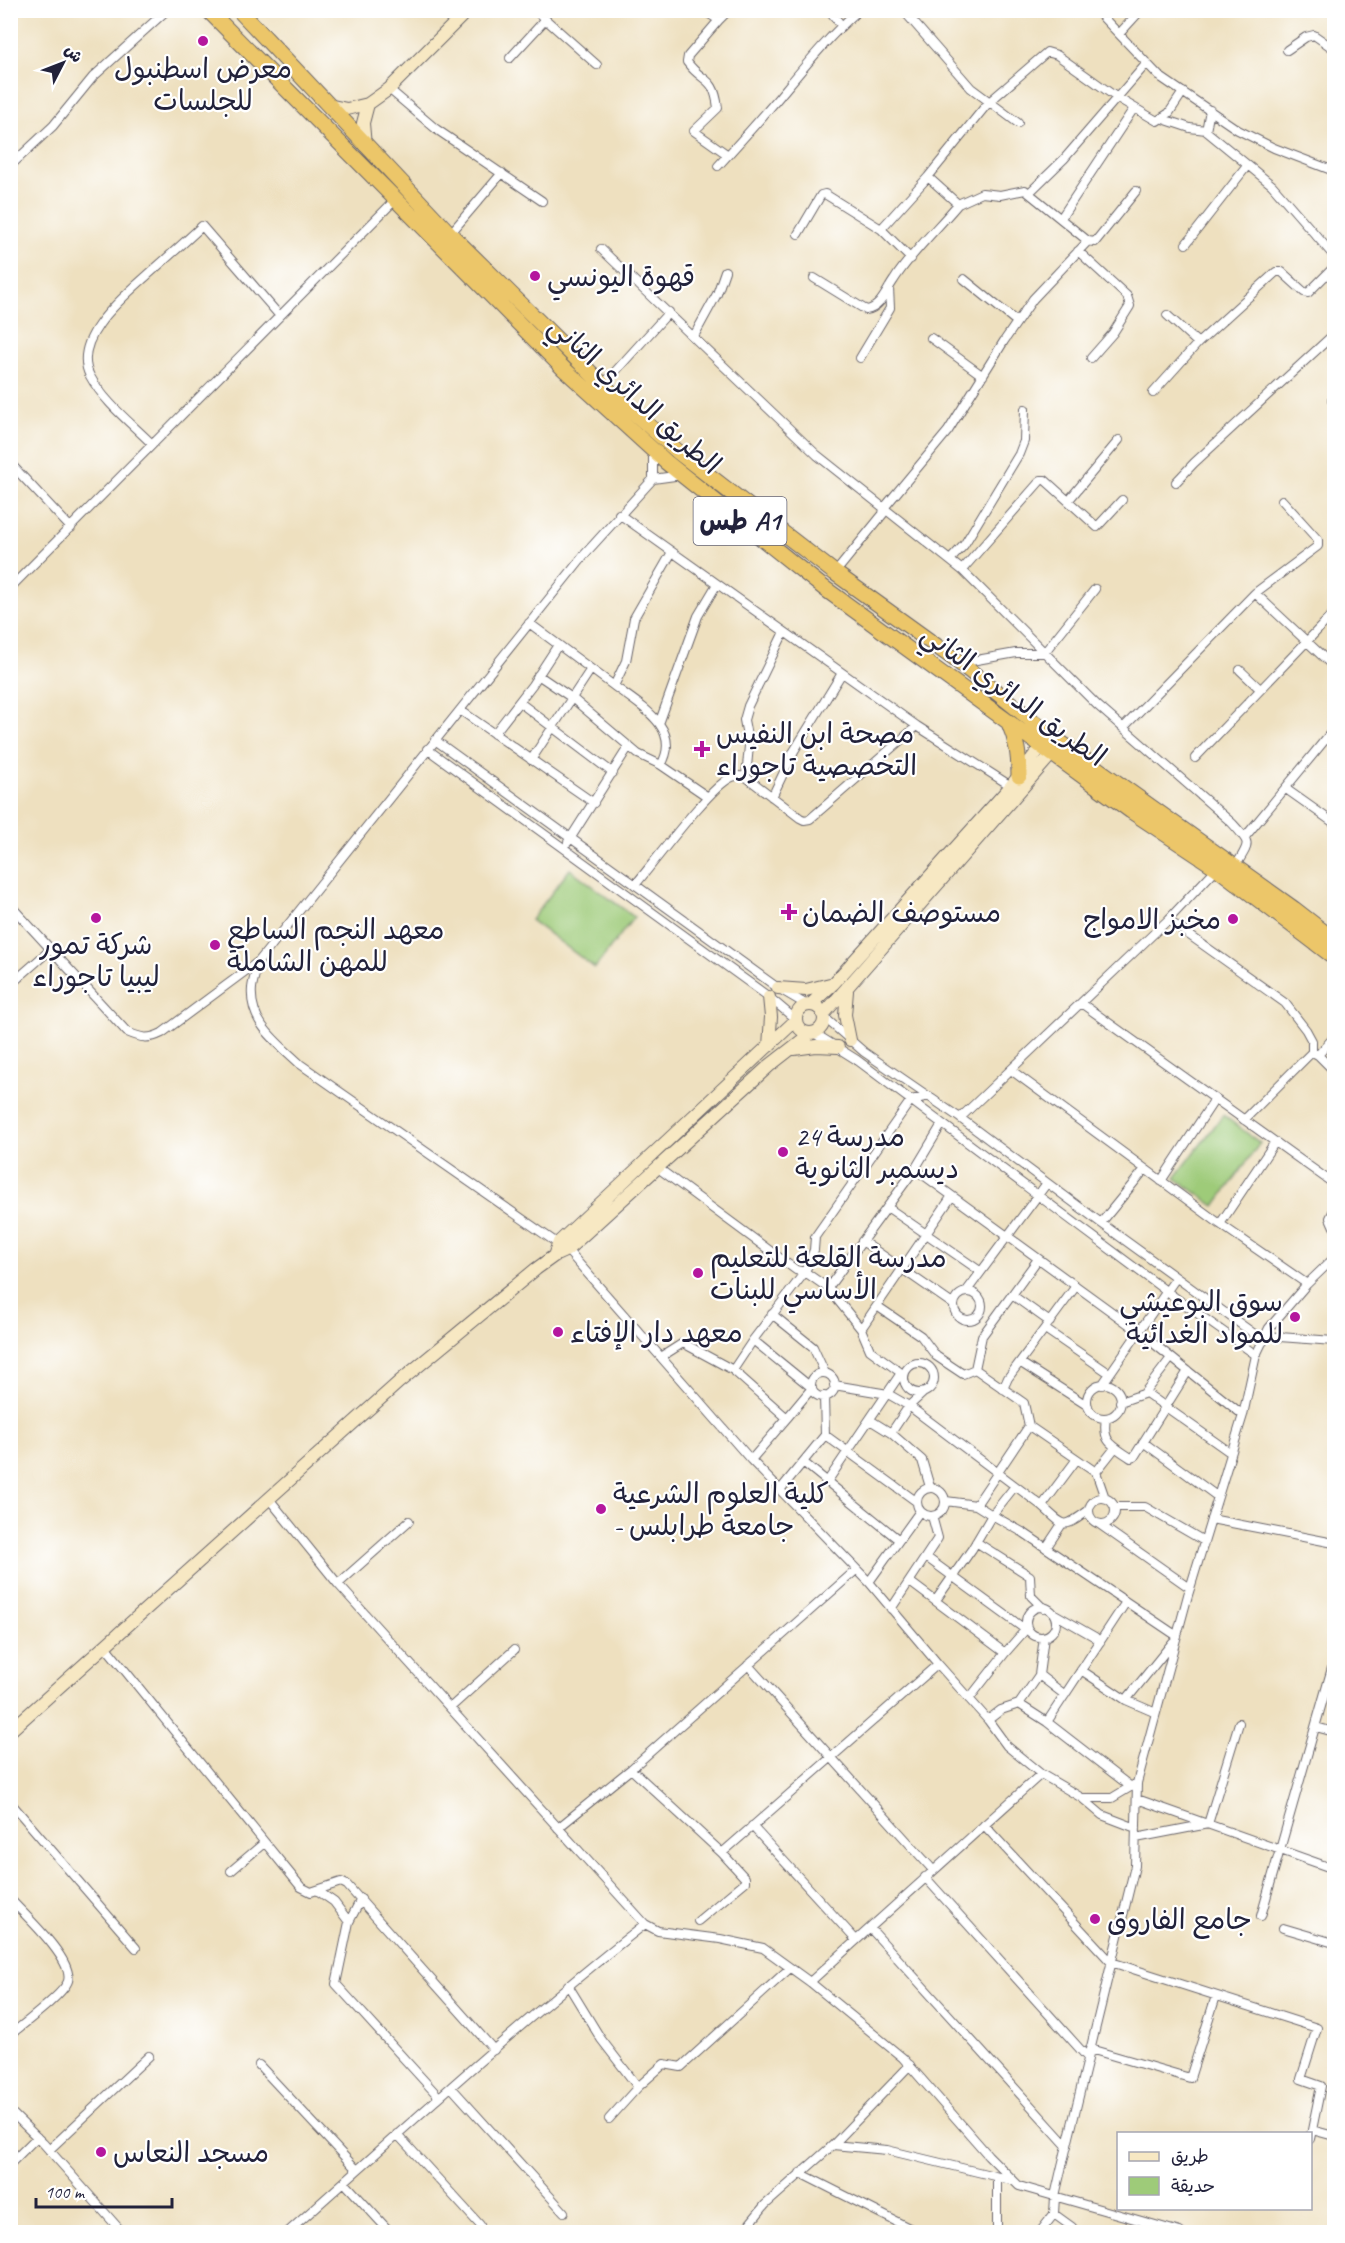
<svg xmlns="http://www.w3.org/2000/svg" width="1345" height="2243" font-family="Caveat,'Playpen Sans Arabic',sans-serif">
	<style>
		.green { fill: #9ecb79; stroke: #60765a; stroke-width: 1.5 }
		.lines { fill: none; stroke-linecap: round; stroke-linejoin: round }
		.street-casing { stroke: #696469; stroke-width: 10 }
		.secondary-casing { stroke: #696469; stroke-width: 14 }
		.highway-casing { stroke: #696469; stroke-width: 17 }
		.street { stroke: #fff; stroke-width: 8 }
		.secondary { stroke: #f7e8c3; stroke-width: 12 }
		.highway { stroke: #ecc669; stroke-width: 15 }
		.poi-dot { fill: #b5179e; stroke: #fff; stroke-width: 2 }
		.labels { text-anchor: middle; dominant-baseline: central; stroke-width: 4.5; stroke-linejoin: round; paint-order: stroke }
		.shield { fill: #fff; stroke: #646476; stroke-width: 1.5 }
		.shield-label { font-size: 27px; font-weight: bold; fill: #22223b }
		.poi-label { font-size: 28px; fill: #22223b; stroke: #fff; text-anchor: start }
		.street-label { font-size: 28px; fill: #22223b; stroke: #fff }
	</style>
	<rect width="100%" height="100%" fill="#fff"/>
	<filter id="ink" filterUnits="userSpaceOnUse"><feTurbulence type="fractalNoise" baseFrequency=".0167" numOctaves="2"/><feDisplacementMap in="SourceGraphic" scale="12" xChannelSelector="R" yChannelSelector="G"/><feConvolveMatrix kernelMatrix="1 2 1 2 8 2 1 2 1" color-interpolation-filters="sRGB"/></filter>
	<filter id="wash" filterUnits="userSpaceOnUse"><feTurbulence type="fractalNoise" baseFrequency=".008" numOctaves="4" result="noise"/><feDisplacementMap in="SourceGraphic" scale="24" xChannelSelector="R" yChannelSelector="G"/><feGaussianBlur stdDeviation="1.35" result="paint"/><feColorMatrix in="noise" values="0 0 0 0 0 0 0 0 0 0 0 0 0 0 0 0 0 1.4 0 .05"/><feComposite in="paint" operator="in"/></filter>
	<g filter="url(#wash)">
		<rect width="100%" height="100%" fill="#eee0bf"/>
		<!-- green -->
		<path class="green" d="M570,869l64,48 -39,51 -64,-48z
			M1223,1115l37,28 -45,63 -40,-28z"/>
	</g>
	<g filter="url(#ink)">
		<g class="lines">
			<defs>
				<path id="street" d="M535,10l62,55
					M703,10l16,10 10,-10
					M829,10l12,15
					M903,10l68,78 47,35
					M1096,10l63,66 79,54 36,18 60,23
					M719,20l-31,36 -1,6c16,22 27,13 31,46l-24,23 34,24
					M1119,34l22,-24
					M1287,50l19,-13 8,-2 20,14
					M510,58l35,-38
					M389,89l47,40 106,72
					M1210,110l-4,21 66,54 62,71
					M1163,119l27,9 16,2
					M10,166l43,-40 40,-49 74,-67
					M718,166c21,-23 42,-46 62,-70 25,-30 49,-60 79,-86
					M928,177l30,27 24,-11 18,2 25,-5 63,51 7,1 41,-51
					M1029,193l35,-34 83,-96
					M1061,218l73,-110
					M881,229l30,30
					M450,234l52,-61
					M798,234l23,-39 4,-1 56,35 47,-52 60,-74 59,-51 10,3 59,42 41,24 12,-8 14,-21
					M1186,244l61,-78
					M601,249l216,206 145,115 135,135 135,118c20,22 18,19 3,44
					M1078,251l49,45 3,10 -17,27 -22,25
					M814,278l52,32c15,-2 20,-19 28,-30 16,-26 44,-52 64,-76
					M964,279l53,43
					M1167,315l31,28
					M694,336l23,-42 8,-23
					M931,338l52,38
					M860,358l30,-50 -1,-20
					M603,385l66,-73
					M1153,393l45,-50 78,-71h6l22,20 4,1 26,-26
					M1332,400l2,-2
					M152,444c-21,-21 -48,-42 -62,-68 -20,-38 37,-82 61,-104 17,-15 34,-30 51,-46l77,89
					M10,463l61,65
					M682,475l-29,4 -69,76 -325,406c-2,8 -6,18 -7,27 -3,35 25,54 48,76l267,186 184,210 118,122 69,82 50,56 19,26 34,28 41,24h30l25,-15
					M653,479v-29
					M1176,482l18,-19 140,-129
					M1068,501l51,-61
					M619,514l298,212 94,60
					M950,560l14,-15 55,-91 5,-13 1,-32
					M962,570l79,-90h4l52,47 25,-27
					M835,573l48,-59 1,-6 64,-77 56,-90 29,-42 55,-58
					M10,588l385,-388
					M1255,593l63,-47v-6l-36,-40
					M529,623l85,63
					M960,663l56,-10h28l51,-64
					M1240,670l20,19
					M538,675l34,23 66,56 23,11 47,32
					M519,702l94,71
					M460,710l134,93
					M660,721l38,-105 19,-32
					M1124,727l131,-134 79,74
					M494,734l38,-49 26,-40
					M435,740l343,248 29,17
					M427,749l342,248 26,22
					M1195,758l139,-145
					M531,760l60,-91
					M661,765c22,-37 -22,-60 -47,-79l12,-25 8,-43 38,-66
					M746,777l3,-31 -5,-26 4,-14 36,-74
					M1286,789l48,34
					M772,797l22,-46 48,-78
					M1245,837l89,-108
					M568,842l61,-96
					M635,885c19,-22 75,-99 97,-108 5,-2 9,-1 14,0l54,41 4,2 6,-1 107,-93
					M10,905l117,127c14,6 21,8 35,1l97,-72
					M1168,920l117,83 21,27 6,11v11l-68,68
					M10,985l40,-35
					M1081,1003l253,181
					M824,1017l40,35 96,66 141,105 163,118
					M814,1033l43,27 309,231 90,64
					M1312,1052l6,3 16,16
					M1318,1055l16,-18
					M1011,1070l209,154 87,60
					M960,1118l208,-198 49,-52
					M942,1124l-27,45 223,162 105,84
					M658,1168l138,102 9,2 23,16 33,41 9,21 34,25
					M1161,1181l54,-82
					M887,1207l93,64
					M1334,1210l-4,8 4,9
					M1101,1223l44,-54
					M1220,1224l55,-82
					M862,1241l92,64
					M828,1288l87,-119
					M966,1292l81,-109
					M954 1306a14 14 0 1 1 28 0a14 14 0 1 1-28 0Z
					M1012,1295l38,27
					M877,1306l44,30 15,20 27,18 12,-5
					M772,1314l41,33 12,26
					M861,1329l91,-133
					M1045,1329l64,44
					M1266,1336l68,5
					M753,1340l59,48 -25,30
					M661,1357l22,-14 50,27 20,-30 52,-68 9,-22 1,-13 96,-137 18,-4
					M904 1378a15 15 0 1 1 30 0a15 15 0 1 1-30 0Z
					M1021,1363l67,43
					M975,1369l49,34 5,23 67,46 9,26
					M975,1369l7,-33 56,-77
					M733,1370l54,48 -36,42
					M811 1385a12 12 0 1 1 24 0a12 12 0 1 1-24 0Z
					M1087 1401a17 17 0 1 1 34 0a17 17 0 1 1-34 0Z
					M834,1385l54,9 21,12 133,100c24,22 21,23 47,4
					M1102,1385l74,-107
					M1003,1389l5,-11 68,-92
					M1145,1392l26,-34
					M1120,1402l26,-9 85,60
					M1106,1418c-4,25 6,27 25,40l3,-1 54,-86
					M870,1420l21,13 18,-27 14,-13
					M891,1433l31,27 8,27
					M825,1435l92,67
					M1143,1442l75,55
					M803,1462l96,78
					M1096,1472l19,-24
					M827,1482l74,-109
					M917 1502a14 14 0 1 1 28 0a14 14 0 1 1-28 0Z
					M780,1490l45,-55 -1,-39
					M1089 1511a13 13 0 1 1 26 0a13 13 0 1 1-26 0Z
					M270,1500l68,84 307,340 13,7 62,8 43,9 47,34 93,76 85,97 31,31 161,46
					M946,1501l30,4 16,10 23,-29
					M976,1505l53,-79
					M1042,1506l35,-47
					M1115,1507h30l59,34
					M1211,1519l123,24
					M1099,1524l91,64
					M976,1542l54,34 1,20 12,12
					M1046,1548l16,-24
					M926,1557l100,73
					M869,1582l51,-71
					M910,1582l95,71 -36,46
					M338,1584l71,-63
					M936,1600l36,-51 20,-34 32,18 153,103
					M1026 1622a15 15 0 1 1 30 0a15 15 0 1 1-30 0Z
					M891,1609l47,-71 -6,-22
					M1053,1613l42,24 5,5
					M105,1646l196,241 10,5 30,-10 6,3 147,165
					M1005,1653l22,-25
					M748,1665l185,205
					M1081,1670l45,30 30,13
					M1039,1675l26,20
					M1126,1700l47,-58
					M1019,1704l20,-29 5,-38
					M450,1708l64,-58
					M988,1720l13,-10 18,-6 28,18 84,65
					M1047,1722l79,-120
					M1316,1727l18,5
					M631,1769l91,84 216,-189
					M1082,1798l20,17 34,13
					M1137,1799l197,70
					M10,1802l126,146
					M984,1825l127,137 206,66 -16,51 20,7 -9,44 22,6
					M752,1826l104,114
					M558,1828l73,-59 225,-199
					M1136,1838l72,-14 31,-101
					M231,1871l33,-28
					M925,1877l163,181
					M318,1891l16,11 15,20 -13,62 103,113
					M10,1899c15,16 64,61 58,82 -4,13 -46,44 -58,54
					M1261,1916l73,-255
					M698,1921l47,-39v-4l-23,-25
					M349,1922l12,-23
					M870,1928l197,218
					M1283,1928l51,15
					M810,1982l231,-208
					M568,1985l33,54 37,48
					M1090,2049l100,29 26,-82
					M259,2065l98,105
					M451,2087l113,125
					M10,2111l33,32 79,89
					M609,2119l29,-32 26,-23 17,3 109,-99
					M397,2134l83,91
					M1310,2139l2,-9
					M833,2145l77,-80
					M49,2150l100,-94
					M10,2164l27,-27
					M800,2173l117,59
					M997,2177v55
					M344,2182l46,50
					M1054,2214l18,13 3,5
					M288,2232c117,-104 233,-211 357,-308
					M758,2232l-11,-5 18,-22 68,-60 54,5 124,30
					M1040,2232l14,-18 1,-18 6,-26 74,-304 2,-83 51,-188 55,-180 13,-60 13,-27 38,-44 27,-26"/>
				<path id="secondary" d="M328,105l19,4 21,-5 21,-15 79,-79
					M365,146l-2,-23 5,-19
					M778,988l28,2 24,-6
					M847,991l-2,24 5,25
					M769,997l2,20 -2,29
					M796 1019a14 14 0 1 1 28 0a14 14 0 1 1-28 0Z
					M810,1005l24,-22 177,-197 36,-47
					M823,1015l235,-268
					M794,1049l22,-3 22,1
					M554,1256l5,-14 236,-221
					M10,1731l389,-349 137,-113 18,-13 13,-6 202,-184 41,-32"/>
				<path id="highway" d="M208,10l356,359 102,93 158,126 307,223 86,57 117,89
					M239,10l211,224 153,151 74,66 158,122 125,90 90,72 244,174 40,31
					M1009,723c8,18 10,33 10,53"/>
			</defs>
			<!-- street casing -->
			<use href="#street" class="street-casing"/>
			<!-- secondary casing -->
			<use href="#secondary" class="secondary-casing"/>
			<!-- highway casing -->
			<use href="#highway" class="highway-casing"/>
			<!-- street -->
			<use href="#street" class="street"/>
			<!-- secondary -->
			<use href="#secondary" class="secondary"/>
			<!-- highway -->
			<use href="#highway" class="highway"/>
		</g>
	</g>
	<!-- markers -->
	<g class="poi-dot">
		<circle cx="203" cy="41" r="6"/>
		<circle cx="535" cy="276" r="6"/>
		<path d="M699 740h6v6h6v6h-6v6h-6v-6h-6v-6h6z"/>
		<path d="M786 903h6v6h6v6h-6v6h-6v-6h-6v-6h6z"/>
		<circle cx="96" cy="918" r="6"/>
		<circle cx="1233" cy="919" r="6"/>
		<circle cx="215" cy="945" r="6"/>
		<circle cx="783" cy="1152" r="6"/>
		<circle cx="698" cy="1273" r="6"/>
		<circle cx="1295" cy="1317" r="6"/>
		<circle cx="558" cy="1332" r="6"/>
		<circle cx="601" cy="1509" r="6"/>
		<circle cx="1095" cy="1919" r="6"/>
		<circle cx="101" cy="2152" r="6"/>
	</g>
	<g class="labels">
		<!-- shield labels -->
		<rect class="shield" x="693.5" y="497" width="93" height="48" rx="4.5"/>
		<g class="shield-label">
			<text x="740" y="521">طس A1</text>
		</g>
		<!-- poi labels -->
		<g class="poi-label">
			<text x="203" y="68" text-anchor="middle">معرض اسطنبول<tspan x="203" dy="32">للجلسات</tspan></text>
			<text x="547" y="276">قهوة اليونسي</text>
			<text x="716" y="733">مصحة ابن النفيس<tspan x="716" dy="32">التخصصية تاجوراء</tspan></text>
			<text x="802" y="912">مستوصف الضمان</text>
			<text x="1221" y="919" text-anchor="end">مخبز الامواج</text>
			<text x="227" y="929">معهد النجم الساطع<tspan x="227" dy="32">للمهن الشاملة</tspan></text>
			<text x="96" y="944" text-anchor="middle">شركة تمور<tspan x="96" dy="32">ليبيا تاجوراء</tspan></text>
			<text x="795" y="1136">مدرسة 24<tspan x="795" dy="32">ديسمبر الثانوية</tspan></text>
			<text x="710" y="1257">مدرسة القلعة للتعليم<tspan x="710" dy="32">الأساسي للبنات</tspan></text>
			<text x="1283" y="1301" text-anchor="end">سوق البوعيشي<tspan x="1283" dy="32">للمواد الغدائية</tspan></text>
			<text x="570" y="1332">معهد دار الإفتاء</text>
			<text x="613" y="1493">كلية العلوم الشرعية<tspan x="613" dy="32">- جامعة طرابلس</tspan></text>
			<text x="1107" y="1919">جامع الفاروق</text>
			<text x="113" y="2152">مسجد النعاس</text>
		</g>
		<!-- street labels -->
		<g class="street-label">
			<text transform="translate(635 395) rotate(42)">الطريق الدائري الثاني</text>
			<text transform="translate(1014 695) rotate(36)">الطريق الدائري الثاني</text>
		</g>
	</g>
	<!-- margin -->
	<rect width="1345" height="2243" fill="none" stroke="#fff" stroke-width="36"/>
	<!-- legend -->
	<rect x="1117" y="2132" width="195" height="78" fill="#ffffff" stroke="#a7a7b1" stroke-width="1.5"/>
	<rect x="1129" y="2152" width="30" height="9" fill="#f7e8c3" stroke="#a7a7b1" stroke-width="1.5"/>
	<text x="1171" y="2162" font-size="18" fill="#22223b">طريق</text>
	<rect x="1129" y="2177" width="30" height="18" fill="#9ecb79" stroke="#a7a7b1" stroke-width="1.5"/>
	<text x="1171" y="2192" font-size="18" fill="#22223b">حديقة</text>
	<!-- north arrow -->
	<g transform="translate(63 63) rotate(48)" stroke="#ffffff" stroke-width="4.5" paint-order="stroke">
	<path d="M0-4.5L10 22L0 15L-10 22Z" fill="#22223b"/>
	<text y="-9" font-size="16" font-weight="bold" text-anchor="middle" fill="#22223b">ش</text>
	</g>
	<!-- scale -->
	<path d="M36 2198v9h136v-9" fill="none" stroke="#22223b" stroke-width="3"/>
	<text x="45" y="2198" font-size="18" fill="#22223b" stroke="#ffffff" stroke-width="4.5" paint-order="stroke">100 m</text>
</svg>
